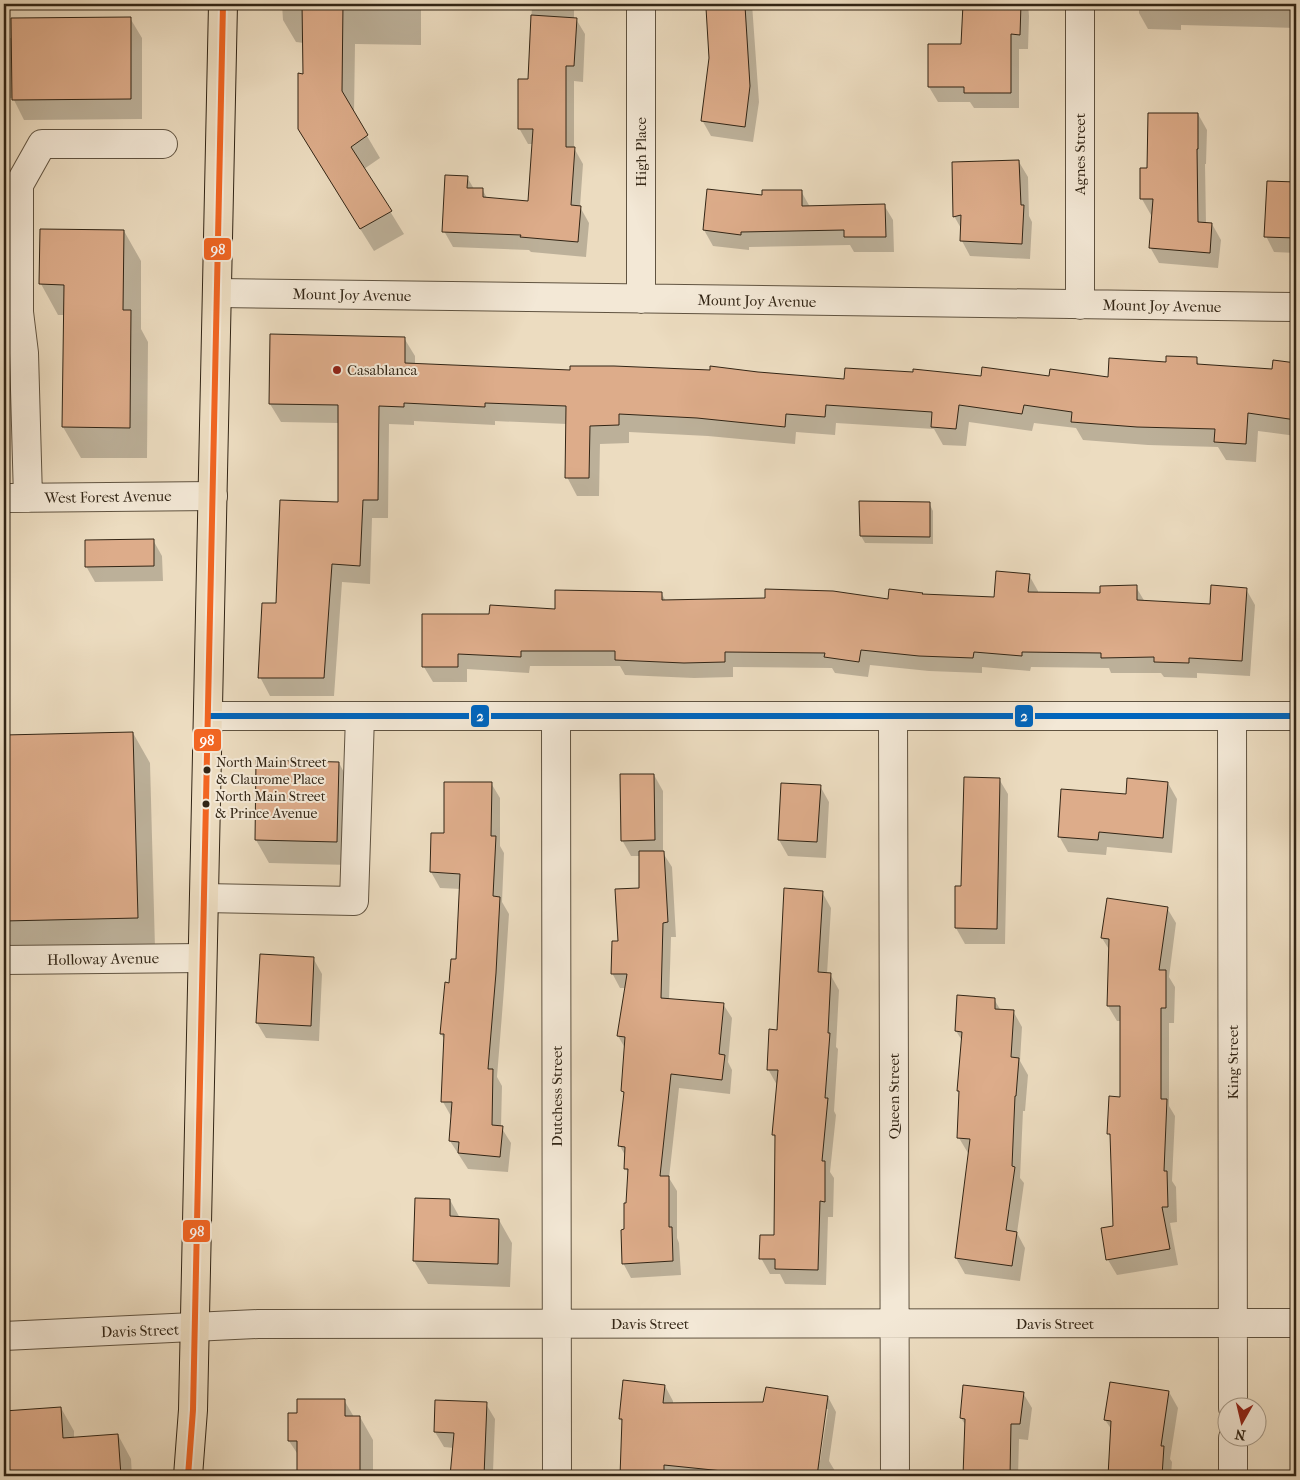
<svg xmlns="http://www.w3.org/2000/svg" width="1300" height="1480" font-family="'IM FELL French Canon',serif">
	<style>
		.shadow { fill: #0003; fill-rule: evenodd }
		.building { fill: #ddac8a; stroke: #322515 }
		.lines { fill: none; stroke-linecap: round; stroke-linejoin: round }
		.minor-casing { stroke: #605340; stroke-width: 30 }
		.major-casing { stroke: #322515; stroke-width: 30 }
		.minor { stroke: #f3e8d6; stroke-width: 28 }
		.major { stroke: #ecdcc0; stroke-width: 28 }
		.bus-1-casing { stroke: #f3e8d6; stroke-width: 10 }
		.bus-2-casing { stroke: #f3e8d6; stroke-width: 10 }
		.bus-1 { stroke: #0065bd; stroke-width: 6 }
		.bus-2 { stroke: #f26522; stroke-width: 6 }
		.poi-dot { fill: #8f2418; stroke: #f3e8d6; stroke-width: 2 }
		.bus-dot { fill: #322515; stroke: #f3e8d6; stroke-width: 2 }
		.labels { text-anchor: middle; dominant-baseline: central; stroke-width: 4; stroke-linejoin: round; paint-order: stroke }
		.bus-label { font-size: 14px; fill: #322515; stroke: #f3e8d6; text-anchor: start }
		.street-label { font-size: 15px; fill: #322515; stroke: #f3e8d6 }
		.poi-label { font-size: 15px; fill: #322515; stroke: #f3e8d6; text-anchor: start }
		.line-badge { stroke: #f3e8d6; stroke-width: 2 }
		.badge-label { font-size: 14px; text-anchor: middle; font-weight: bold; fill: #fff }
	</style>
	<rect width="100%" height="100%" fill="#ecdcc0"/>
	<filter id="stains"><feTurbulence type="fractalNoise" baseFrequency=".004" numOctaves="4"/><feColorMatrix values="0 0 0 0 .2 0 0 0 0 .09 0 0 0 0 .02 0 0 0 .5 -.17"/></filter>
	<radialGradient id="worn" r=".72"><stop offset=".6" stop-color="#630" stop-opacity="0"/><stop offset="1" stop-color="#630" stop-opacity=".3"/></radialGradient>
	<!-- shadow -->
	<path class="shadow" d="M282,4h139v41l-66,-1 -1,70 26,44 -16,11 40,65 -30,17 -62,-99 -8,-77v-32l-8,-1 -13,-22z
		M508,4h66v15h2l9,15 -2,48 -9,-1v67l9,16 -3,43 9,16 -3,34 -55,-5 -2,-2 -76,-3 -9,-16 23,-54 7,12h8l5,9 42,4 5,-58h-6l-9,-16 10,-48 3,-76z
		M710,4h42l7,98 -6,40 -42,-6 -9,-16 9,-62z
		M965,4h63l1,12 -1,33h-9v59h-45l-4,-6h-32l-9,-15 34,-42z
		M1139,4h157v24l-115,-3v5l-33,-1 -9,-16z
		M130,18l12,20v81l-118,1 -11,-22h-9v-60h8z
		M1198,114l9,16 -1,34h-1l1,60h6l9,16 -3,28 -59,-5 -9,-16 3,-33 -2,1 -9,-16 6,-29z
		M1019,162l9,15 1,39 3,6 -2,37 -60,-3 -8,-15v-11l-8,-14z
		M1268,182l28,1v70l-22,-1 -8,-16z
		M801,191l9,16 74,-2 9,15 1,32h-40l-4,-7 -101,2v3l-36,-4 -9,-16 59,-33z
		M124,231l17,30v68l7,13 -1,116h-66l-18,-31 2,-112h-7l-17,-31z
		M404,338l11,18v9l156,6 187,2 87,7 137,-3 127,2 58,-16 29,-4 4,7 73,4 2,-9 21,3v72l-38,-5 -2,31 -30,-2 -8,-13 -70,-2 -65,-5 -7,-12 -42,-5 -2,8 -63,-9 -3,24 -23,-1 -9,-16 -98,-6 -1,12 -39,-3 -1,12 -87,-8 -79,-4v11l-29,1 -1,52h-22l-10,-19v-53l-72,-3v4l-81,-4v4l-25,-1 -1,94h-16l-2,66 -28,-2 -8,114h-64l-10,-19 17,-72 62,-101v-81l-58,-1 -11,-18z
		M929,503l4,8v33l-68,-1 -4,-7z
		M153,540l9,16 1,25 -68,1 -9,-16z
		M1029,575l9,16v3h64l34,-7 9,15 66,4 35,-17 9,16 -5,71 -53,-3v5l-33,-1 -3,-4h-50l-2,-5 -78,-1 -1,4 -48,-4v6l-53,-2 -59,-6 -2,12 -33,-4 -3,-5 -99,-1v10l-39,1 -69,-3 -5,-9h-90l-1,7 -62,-4v13h-34l-9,-15 67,-51 65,-6 105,-17 5,8h223l33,-7 1,2 72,3z
		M133,733l17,30 5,185 -151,4v-216z
		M339,763l13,24 -2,78 -81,-2 -13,-23z
		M654,775l9,16v62l9,14 4,70h-5l-2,63 54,4 9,14 -4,44 4,8 -2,24 -51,-6 -10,90 8,13v47l2,5 2,32 -50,3 -8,-15 6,-88 -3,-6v-12l-6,-11 5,-50 -3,-5 3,-43 -7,-12 8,-48h-6l-8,-15 8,-31 21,-53v-33h-10l-9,-16z
		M1296,776v73l-1,-3z
		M999,779l9,15 -3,150h-40l-9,-16 6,-41z
		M491,783l9,15v48l4,7 -2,49 7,12 -5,75 -7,88 5,9 -1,41 10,16 -3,29 -40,-3 -18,-28 2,-23 -9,-16 2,-62 -4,-6 9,-50 7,-24 4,-71 -21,-1 -9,-16 1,-38 13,1z
		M1168,783l9,16 -5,54 -65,-6 -1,8 -38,-3 -9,-16 68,-40z
		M820,786l9,16 -3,56 -38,-2 -9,-16z
		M822,892l9,16 -4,66h3l9,16 -3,57 2,2 -4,62 2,4 -6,57 4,6 -1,39h-5l-2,68 -41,-1 -5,-10h-10l-9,-16 14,-21 1,-98 -3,-4 4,-50 -9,-16z
		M1167,908l9,15 -7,54 6,10 -1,36h-5v83l6,10 -3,65 4,6 1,35 -7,1 8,42 -61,10 -9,-15 6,-33 -3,-89 -2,-4 1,-36h12l-1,-77h-4l-9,-15 2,-55 -8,-13z
		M313,958l9,16 -3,67 -53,-3 -9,-15z
		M994,999l7,12h12l9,16 -2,34 8,14 -3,36h-2l-3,67 4,5 -7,50 8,15 -5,33 -55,-7 -9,-16 13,-105h-1l-9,-15 1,-44 -1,-3 4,-49 -7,-11z
		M1293,1074h3v74l-1,-3z
		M450,1200l10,18 39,2 13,23 -2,44 -82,-3 -14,-23z
		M665,1386l8,15v4l91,-1 64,-7 8,15 -7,49 6,10v5h-214l2,-53 -3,-4zM825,1409h3l-8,52h-2z
		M1296,1389v72l-1,-2z
		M1169,1392l9,16 -8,51 2,3 -1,14h-62l3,-46 -7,-10z
		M1023,1393l9,15 -4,32 -9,-1 -1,37h-53l1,-50 -5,-8z
		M344,1400l10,17h6l13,23v36h-71l-3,-6v-14l-10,-15 9,-27z
		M486,1404l9,15 -2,53 2,4h-43l2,-28 -10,-1 -9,-15z
		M61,1408l13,23v7l44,-3 13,24 1,17h-128v-64z"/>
	<!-- building -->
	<path class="building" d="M302,4h41l-1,87 26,44 -17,12 41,64 -32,18 -62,-100v-56l5,1z
		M963,4h58l-1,31 -9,-1v59h-47v-6h-36v-43h33z
		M745,6l5,80 -5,41 -44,-6 8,-63 -3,-50z
		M531,15l46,3 -3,48h-8v81h9l-4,58 10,1 -3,36 -58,-5 1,-2 -79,-3 3,-57 23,1 -1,12h16v9l45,4 5,-72h-15v-50h10z
		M131,17v82l-119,1 -1,-82z
		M1148,113h50v36h-1l1,73 14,1 -2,30 -61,-5 4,-49h-13v-31h7z
		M1019,160l2,45h3l-2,39 -62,-3 1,-26 -8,2 -1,-55z
		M1267,181l29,1v56l-32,-1z
		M707,189l55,6v-5h40v16l83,-2 1,33h-42v-7l-103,2v3l-38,-5z
		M40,229l84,1 -1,80h8l-1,118 -68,-1 2,-142 -25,-1z
		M270,334l135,3v26l165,7v-4h44l96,4v-4l48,6 86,7 1,-11 68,4v-3l68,7 1,-9 67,9 1,-7 58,8 1,-19 57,4v-6l31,1v7l75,5 1,-9 23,3v57l-48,-7 -2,31 -32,-2 1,-13 -78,-2 -66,-5 1,-10 -48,-7 -2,9 -63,-9 -3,24 -25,-2 1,-15 -106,-7 -1,12 -39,-3 -1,13 -88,-9 -78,-4v11l-29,1 -1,52h-24l1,-72 -81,-3v4l-81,-4v4l-25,-1 -1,94h-15l-3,66 -28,-2 -8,114h-66l4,-75h14l4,-103 58,2v-97l-69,-1z
		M859,501l71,1v35l-70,-1z
		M154,539v27l-69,1v-27z
		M996,571l34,3 -2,18 72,1v-7l37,-1v15l73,4 1,-19 36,3 -5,73 -53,-3v5l-35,-1v-5l-53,1v-5l-79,-1v4l-48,-4 -1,6 -54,-2 -58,-6 -2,12 -35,-5 1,-4 -100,-1v10l-41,1 -69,-3v-9h-94v6l-63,-3v13h-36v-53h67l1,-9 65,4v-19l107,2v8l103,-2v-9l68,2 55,8 1,-10 34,4 -1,1 72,3z
		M133,732l5,186 -134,3v-186z
		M256,760l83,2 -2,80 -82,-2z
		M620,774h34l1,66 -34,1z
		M964,777l36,1 -3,151 -42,-1v-42h6z
		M1127,778l41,4 -5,56 -64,-6 -1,8 -40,-3 3,-48 65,5z
		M444,782h48l-1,54h5l-3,60 7,1 -4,76 -8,96h5l-1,56 11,1 -3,31 -42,-4 1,-11 -10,-1 3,-39h-11l3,-68h-4l5,-52 4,1 2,-24h5l4,-85 -30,-2 1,-39h13z
		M781,783l40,2 -4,57 -39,-2z
		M639,851h25l4,71 -5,1 -2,75 63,5 -5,51 6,1 -3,25 -51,-6 -11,102h9v51h3l1,34 -51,3 -1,-34 3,-1v-26h2l2,-34h-4l1,-22 -7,-1 6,-54 -3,-1 4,-54 -8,-1 10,-62h-16l1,-33h6l-3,-52 24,-1z
		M784,888l39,3 -5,81 13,1 -3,60h2l-5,65h3l-6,63h3v41l-5,-1 -2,69 -43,-1v-10h-16l1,-24h14l1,-100h-3l6,-65h-11l2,-41 8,1z
		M1107,898l61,9 -9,63h7v38h-5v91h6l-3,72h3l1,36h-6l8,42 -64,11 -5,-32 12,-2 -3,-92h-3l2,-38 11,1v-91h-13l2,-67 -8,-1z
		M260,954l54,3 -3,69 -55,-3z
		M957,995l38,3v11l19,1 -3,47 8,1 -3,38h-1l-3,70 3,1 -9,63 11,2 -5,34 -57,-8 15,-119 -13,-1 2,-47h-2l5,-59 -7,-1z
		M415,1198l35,1v17l49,3 -1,45 -85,-3z
		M623,1380l42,5 -2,18 100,-1 3,-15 62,9 -11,80h-55v-1l-98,-10v11h-44l2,-57h-3z
		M1110,1382l59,9 -8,55h3l-2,30h-54l3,-55 -7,-1z
		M963,1385l61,7 -4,32h-9l-1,52h-47l2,-57 -5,-1z
		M297,1399h48v17h15v55h-63v-30h-9v-28h9z
		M435,1400l52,2 -3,74h-34l4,-43 -20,-1z
		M61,1407l2,31 55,-4 3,42h-117v-65z"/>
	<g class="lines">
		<defs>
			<path id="minor" d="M641,4v295
				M1080,4v301
				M218,293l1078,14
				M4,498l209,-2
				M28,498l-4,-145 -5,-41v-127l23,-41h121
				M208,716h1088
				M1232,716l1,692
				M556,717l1,759
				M893,717l2,759
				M204,898l150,3 6,-185
				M4,960l198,-2
				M4,1336l254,-12 1038,-1
				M1233,1438v38"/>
			<path id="major" d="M188,1476l5,-66 30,-1406"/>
		</defs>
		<!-- minor casing -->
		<use href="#minor" class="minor-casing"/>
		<!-- major casing -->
		<use href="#major" class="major-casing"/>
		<!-- minor -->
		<use href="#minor" class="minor"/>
		<!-- major -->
		<use href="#major" class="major"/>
		<defs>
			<path id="bus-1" d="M208,716h1088"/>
			<path id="bus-2" d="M188,1476l5,-66 30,-1406"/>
		</defs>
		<!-- bus-1 casing -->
		<use href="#bus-1" class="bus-1-casing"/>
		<!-- bus-2 casing -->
		<use href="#bus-2" class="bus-2-casing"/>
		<!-- bus-1 -->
		<use href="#bus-1" class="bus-1"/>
		<!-- bus-2 -->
		<use href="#bus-2" class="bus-2"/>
	</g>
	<!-- markers -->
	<circle class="poi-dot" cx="337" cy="370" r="5"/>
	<g class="bus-dot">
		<circle cx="207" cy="770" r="4.5"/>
		<circle cx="206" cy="804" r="4.5"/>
	</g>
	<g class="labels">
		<!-- bus labels -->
		<g class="bus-label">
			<text x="216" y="762">North Main Street<tspan x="216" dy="17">&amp; Claurome Place</tspan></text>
			<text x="215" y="796">North Main Street<tspan x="215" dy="17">&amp; Prince Avenue</tspan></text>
		</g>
		<!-- street labels -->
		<g class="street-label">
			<text transform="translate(641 152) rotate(-90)">High Place</text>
			<text transform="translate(1080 154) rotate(-90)">Agnes Street</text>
			<text transform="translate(352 295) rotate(1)">Mount Joy Avenue</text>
			<text transform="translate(757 301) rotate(1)">Mount Joy Avenue</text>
			<text transform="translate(1162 306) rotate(1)">Mount Joy Avenue</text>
			<text transform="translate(108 497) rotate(-1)">West Forest Avenue</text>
			<text transform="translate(103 959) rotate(-1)">Holloway Avenue</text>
			<text transform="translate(1233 1062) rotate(-90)">King Street</text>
			<text transform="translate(557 1096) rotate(-90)">Dutchess Street</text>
			<text transform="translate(894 1096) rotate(-90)">Queen Street</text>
			<text x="650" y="1324">Davis Street</text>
			<text x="1055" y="1324">Davis Street</text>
			<text transform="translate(140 1331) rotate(-2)">Davis Street</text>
		</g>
		<!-- poi labels -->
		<g class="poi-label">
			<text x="347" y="370">Casablanca</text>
		</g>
	</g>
	<g class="line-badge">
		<rect x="203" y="237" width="29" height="24" rx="5" fill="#f26522"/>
		<rect x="470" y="704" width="20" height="24" rx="5" fill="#0065bd"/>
		<rect x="1014" y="704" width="20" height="24" rx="5" fill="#0065bd"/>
		<rect x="193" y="728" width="29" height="24" rx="5" fill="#f26522"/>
		<rect x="182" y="1219" width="29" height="24" rx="5" fill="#f26522"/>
	</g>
	<g class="badge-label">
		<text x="218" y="254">98</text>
		<text x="480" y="721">2</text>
		<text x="1024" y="721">2</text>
		<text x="207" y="745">98</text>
		<text x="197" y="1236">98</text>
	</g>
	<!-- margin -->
	<rect width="1300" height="1480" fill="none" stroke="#ecdcc0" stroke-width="20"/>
	<rect x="5" y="5" width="1290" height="1470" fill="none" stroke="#322515" stroke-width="2.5"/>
	<rect x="10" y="10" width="1280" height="1460" fill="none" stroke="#322515"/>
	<!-- north arrow -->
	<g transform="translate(1242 1422) rotate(188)"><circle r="24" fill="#f3e8d6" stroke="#a69a89"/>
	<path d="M0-4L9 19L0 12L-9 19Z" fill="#8f2418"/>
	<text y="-8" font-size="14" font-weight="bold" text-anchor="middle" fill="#322515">N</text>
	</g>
	<rect width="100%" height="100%" filter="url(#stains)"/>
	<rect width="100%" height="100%" fill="url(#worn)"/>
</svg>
